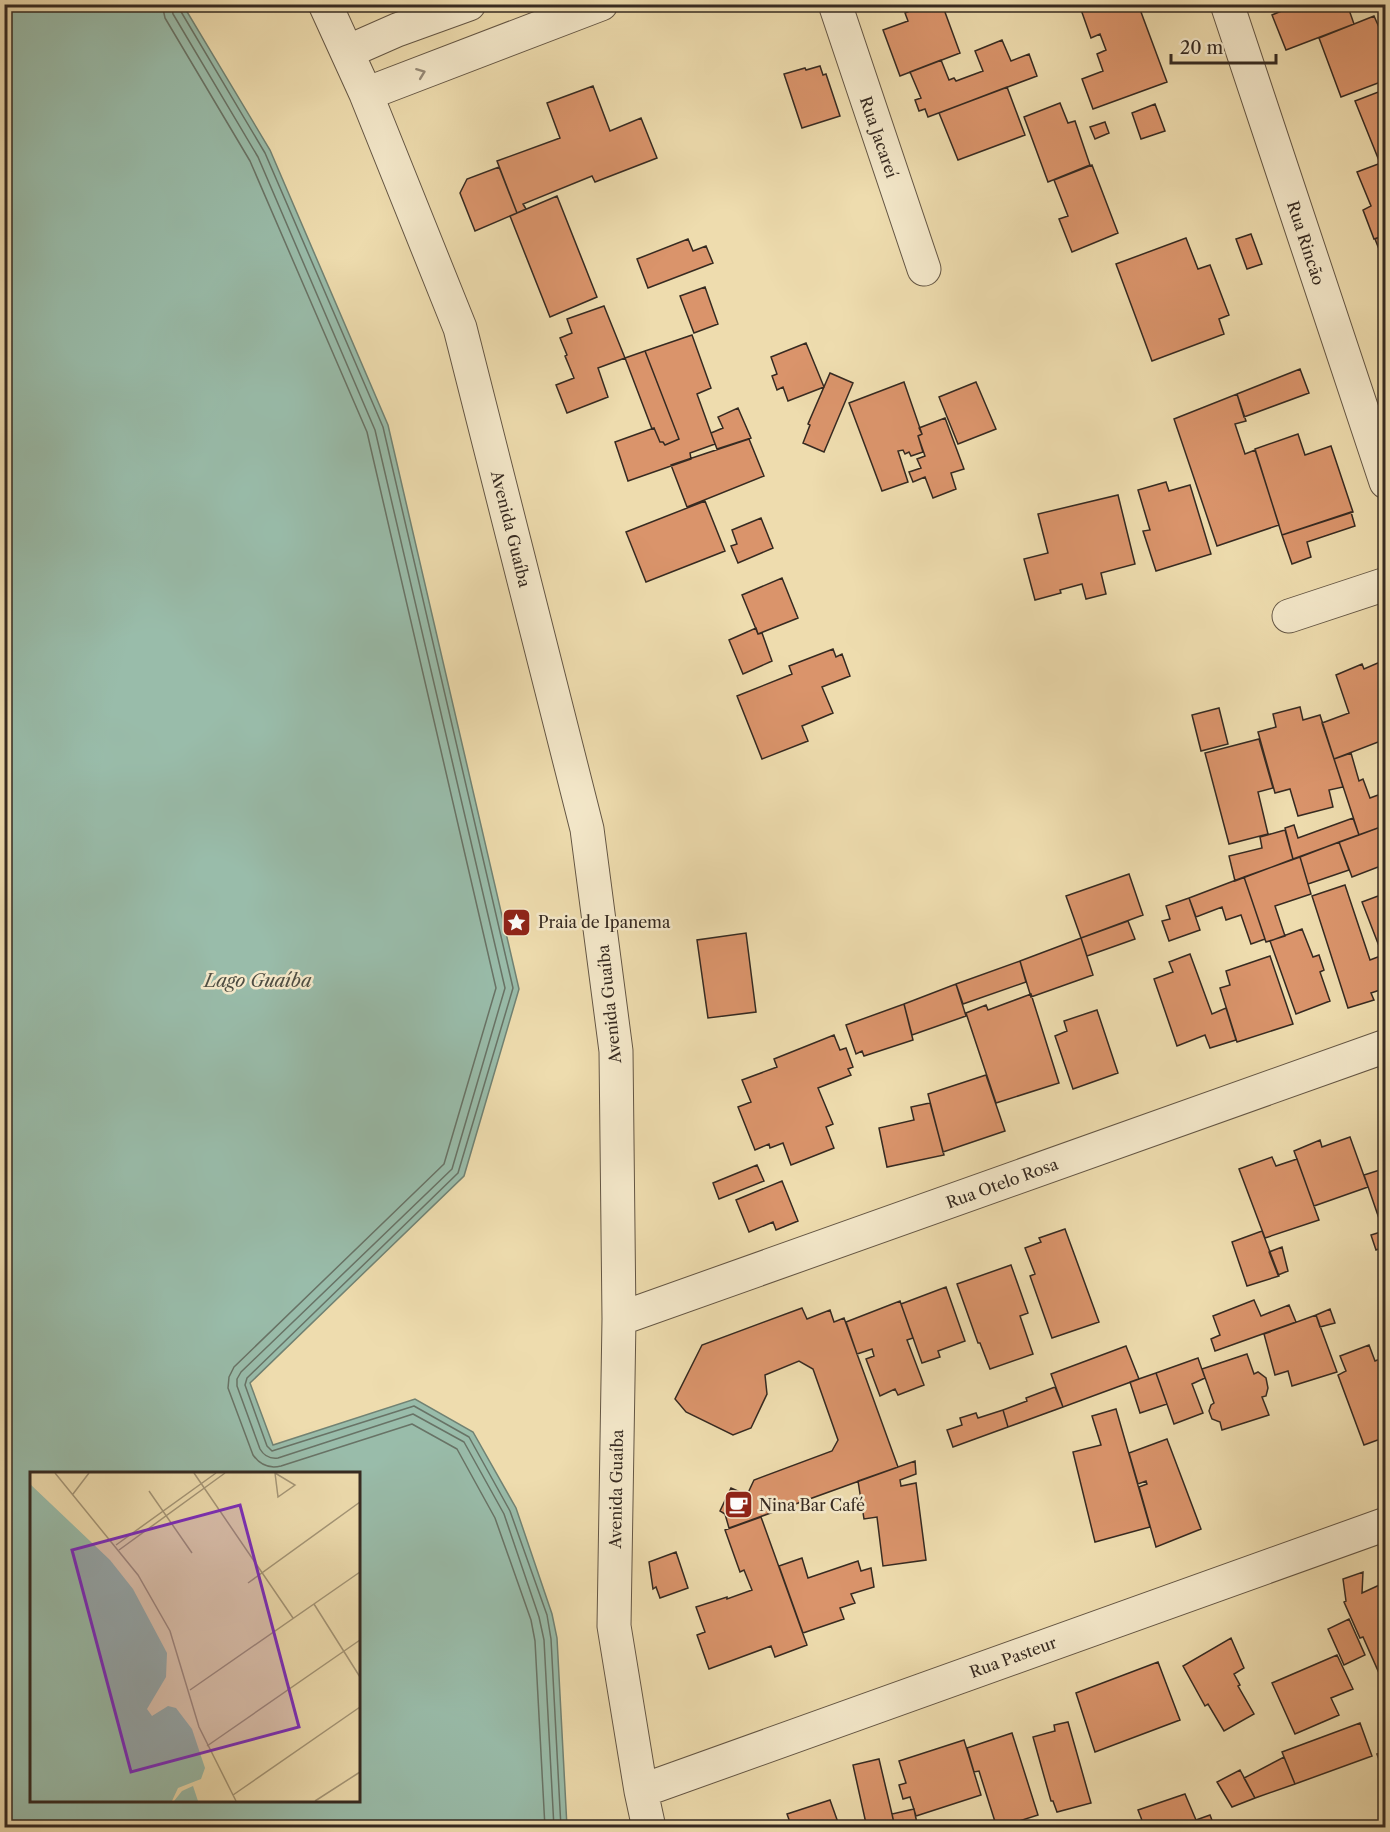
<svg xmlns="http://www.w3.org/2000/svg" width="1390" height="1832" font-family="'Libre Caslon Text',serif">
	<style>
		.water { fill: #99bcaa; stroke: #718273; stroke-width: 1.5; fill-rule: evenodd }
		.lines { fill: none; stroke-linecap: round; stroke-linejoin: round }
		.shore { stroke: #687366; stroke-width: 1.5 }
		.building { fill: #da946b; stroke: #362a21; stroke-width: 1.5 }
		.minor-casing { stroke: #645644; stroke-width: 35 }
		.minor { stroke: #f4e8ca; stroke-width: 33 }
		.oneway { stroke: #958976 }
		.labels { text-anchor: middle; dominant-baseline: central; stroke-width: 5; stroke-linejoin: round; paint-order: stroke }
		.street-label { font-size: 16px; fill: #362a21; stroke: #f4e8ca }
		.poi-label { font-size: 16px; fill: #362a21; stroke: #f4e8ca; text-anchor: start }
		.water-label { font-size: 18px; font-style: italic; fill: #4f4e43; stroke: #f4e8ca }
		.inset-road { fill: none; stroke: #a49576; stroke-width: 1.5 }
		.view { fill: #7b2cbf; fill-opacity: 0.15; stroke: #7b2cbf; stroke-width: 3 }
		.inset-edge { fill: none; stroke: #362a21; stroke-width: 3 }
	</style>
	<rect width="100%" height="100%" fill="#eedcae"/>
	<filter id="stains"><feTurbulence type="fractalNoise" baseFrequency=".00333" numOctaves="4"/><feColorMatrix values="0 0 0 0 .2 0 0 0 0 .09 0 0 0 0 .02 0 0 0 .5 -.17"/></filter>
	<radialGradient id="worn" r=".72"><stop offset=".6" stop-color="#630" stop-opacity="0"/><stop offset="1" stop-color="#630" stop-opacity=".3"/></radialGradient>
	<!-- water -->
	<path class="water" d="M5,4l178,1 87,145 118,275 131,564 -55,187 -214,207 23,62 142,-46 58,33 43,76 36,106 5,24 10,189h-562zM32,1474h326v326h-326z"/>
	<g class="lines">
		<!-- shore -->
		<path class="shore" d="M162,4l3,14 85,143 117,271 129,556 -52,176 -210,203 -5,10 -1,11 25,67c7,10 16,14 28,11l131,-42 45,25 38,69 36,102 4,21 10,187
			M171,4l2,10 85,143 117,273 130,558 -53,181 -211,203 -4,7v7l23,63c4,7 10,10 18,9l135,-44 51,28 40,72 35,103 5,23 10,188
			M179,4l1,6 85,143 118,274 130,561 -55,185 -211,205 -2,7 22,61 5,5 142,-45 55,31 41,74 37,104 4,24 10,189"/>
	</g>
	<!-- building -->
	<path class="building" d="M926,4l3,5 13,-5 18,49 -60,23 -17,-46 25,-9 -3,-8z
		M1079,4h59l29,78 -74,27 -11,-30 21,-8 -6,-17 9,-4 -6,-16 -9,4z
		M1298,4h49l7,20 -68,26 -14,-35z
		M1374,16l12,27v37l-45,17 -22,-59z
		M1002,40l9,21 18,-7 8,22 -109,41 -3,-8 -6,2 -4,-11 6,-2 -11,-26 31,-12 8,20 5,-2 2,3 27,-10 -8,-20z
		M820,66l3,9 3,-1 14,42 -38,12 -18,-54 21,-6 1,2z
		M593,86l17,45 31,-13 16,40 -62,24 -3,-6 -69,28 3,5 -9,4 -20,-52 63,-23 -13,-35z
		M1007,87l18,48 -67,25 -19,-47z
		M1386,89v72l-6,2 -25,-62z
		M1060,103l8,20 7,-2 15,44 -42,17 -24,-65z
		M1155,104l10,27 -24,8 -9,-26z
		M1105,122l4,11 -14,6 -5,-12z
		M1386,161v74l-12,4 -11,-29 8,-4 -14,-34z
		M1092,165l26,68 -46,19 -13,-33 9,-3 -14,-36z
		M499,167l18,46 -42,18 -15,-38 7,-14z
		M557,196l40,101 -47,20 -40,-101z
		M1251,234l11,30 -15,5 -11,-30z
		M1386,235v32l-11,-28z
		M1186,238l12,31 12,-4 19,50 -10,4 5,15 -72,27 -36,-97z
		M688,239l5,12 13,-5 7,17 -65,25 -11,-29z
		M705,287l13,37 -24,9 -14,-37z
		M604,306l21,52 -27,10 10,29 -41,16 -11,-28 18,-7 -9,-22 2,-1 -7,-17 12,-5 -5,-14z
		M692,335l19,53 -14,6 18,50 -25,9 1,6 -63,22 -13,-39 39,-14 6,14h3l2,3 14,-6 -34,-88z
		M806,343l18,44 -36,14 -5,-14 -6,3 -5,-14 5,-2 -6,-17z
		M645,351l34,88 -14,6 -2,-3h-3l-6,-14 -2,1 -27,-71z
		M1300,369l9,24 -65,24 -7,-23z
		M830,373l23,10 -29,69 -21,-9 7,-18 -2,-1z
		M904,382l18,52 -4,2 5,16 -12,4 -2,-4 -4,2 -2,-4 -5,1 10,31 -26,9 -33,-88z
		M976,382l20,47 -38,15 -19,-47z
		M1237,394l9,27 -11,3 10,30 10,-4 24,75 -62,21 -43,-127z
		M738,408l13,30 -34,11 -6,-16 12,-5 -5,-11z
		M945,418l19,51 -13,4 5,16 -23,9 -8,-21 -12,5 -4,-10 12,-4 -4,-9 8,-3 -7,-20 4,-2 -3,-6z
		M1298,434l7,21 26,-9 22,66 -71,23 -27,-86z
		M749,439l15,37 -77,31 -16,-42z
		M1166,482l3,9 21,-6 21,69 -55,17 -13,-40 7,-1 -12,-40z
		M1118,495l17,69 -34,9 5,21 -20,5 -4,-15 -22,6 1,3 -26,7 -11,-41 24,-6 -10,-39z
		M705,501l20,50 -79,31 -20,-50z
		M1351,512l4,14 -48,16 4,15 -19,7 -10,-29z
		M761,518l12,30 -35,15 -7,-17 6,-2 -5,-14z
		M782,578l16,40 -40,16 -16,-39z
		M756,628l2,6 4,-1 10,28 -29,13 -14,-34z
		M833,649l3,8 6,-3 8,22 -28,11 11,26 -31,13 6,15 -46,18 -25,-63 55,-22 -3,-8z
		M1380,662l6,14v63l-52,20 -12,-36 27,-10 -13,-38 26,-11 2,5z
		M1300,707l3,13 17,-5 23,72 -14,3 4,17 -35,9 -8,-27 -15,4 -17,-61 18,-5 -3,-13z
		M1219,708l9,36 -27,7 -9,-36z
		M1259,739l14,49 -15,4 10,42 -39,10 -24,-91z
		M1351,753l8,28 4,-2 7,19 16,-6v33l-27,10 -25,-76z
		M1353,818l6,17 -66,24 -8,-31 9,-3 4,13z
		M1386,825v39l-34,13 -13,-35z
		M1285,830l8,29 -58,22 -6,-25 33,-8 -2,-11z
		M1339,842l10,28 -41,14 -8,-27z
		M1300,857l11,37 -36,12 10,30 -19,6 -22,-65z
		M1129,874l14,41 -62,23 -15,-42z
		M1244,877l21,62 -14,5 -10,-29 -15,5 -4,-13 -26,10 -7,-19z
		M1345,885l25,75 13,-5 3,8v25l-15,5 3,7 -26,8 -36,-112z
		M1386,893v65l-2,1 -22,-57z
		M1189,898l11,32 -31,11 -7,-20 8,-2 -4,-13z
		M1128,921l7,18 -48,17 -6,-18z
		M1302,929l11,28 6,-2 5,15 -4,2 10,29 -34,13 -26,-73z
		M746,933l10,79 -48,6 -11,-78z
		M1081,938l12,37 -62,22 -11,-36z
		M1190,954l22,60 14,-6 10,32 -26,8 -5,-13 -28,11 -23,-67 19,-7 -4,-10z
		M1270,956l23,68 -56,18 -17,-54 10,-3 -4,-14z
		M1020,961l6,21 -63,22 -7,-20z
		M956,984l10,32 -54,19 -8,-31z
		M1031,994l28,89 -63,20 -30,-90 20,-8 2,5z
		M904,1004l9,36 -49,16 -2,-5 -6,3 -10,-29z
		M1097,1010l21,63 -45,16 -18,-53 12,-5 -3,-10z
		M834,1035l6,15 6,-2 7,19 -5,2 3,6 -33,13 15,36 -7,3 8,21 -43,17 -8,-22 -13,5 -1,-4 -14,6 -17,-43 13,-5 -9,-22 35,-13 -3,-8z
		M986,1075l19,56 -62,21 -15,-58z
		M930,1103l14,52 -57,12 -8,-39 35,-8 -3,-13z
		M1350,1137l18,50 -54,19 -20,-55 26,-11 2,7z
		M1272,1157l4,9 21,-7 22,61 -54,18 -26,-69z
		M757,1165l7,16 -45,18 -6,-16z
		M1386,1168v61l-3,1 -19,-55z
		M782,1181l16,40 -22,9 -3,-8 -24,10 -13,-32z
		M1065,1229l34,93 -47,16 -22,-62 5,-2 -10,-26 16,-6 -2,-4z
		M1262,1231l17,45 -32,10 -15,-44z
		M1384,1231l2,5v10l-10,4 -5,-15z
		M1282,1247l6,24 -10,4 -9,-23z
		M1011,1265l17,48 -8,3 13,38 -43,15 -10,-26h-2l-21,-59z
		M946,1287l19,54 -27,10 2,6 -18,6 -21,-59z
		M1254,1300l7,16 28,-11 7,17 -81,29 -4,-12 9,-4 -7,-19z
		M900,1301l13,37 -6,2 17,45 -26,10 -3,-6 -15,7 -14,-37 8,-3 -2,-7 -15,5 -11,-32z
		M802,1308l5,11 23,-9 4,12 10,-4 54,149 -169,61 -4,-14 -5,-3 11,-23 16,7 7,-15 78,-29 6,-11 -25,-71 -14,-8 -34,14 2,19 -16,34 -18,7 -47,-23 -11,-13 27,-54z
		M1330,1309l5,14 -15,4 -4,-12z
		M1316,1315l21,57 -45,14 -4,-15 -13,4 -11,-41z
		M1369,1345l6,16 5,-2 6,13v65l-22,8 -26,-70 8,-4 -6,-15z
		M1126,1346l13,33 -76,28 -12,-33z
		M1247,1354l7,20 4,-2 8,6 2,10 -2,8 -4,1 7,18 -47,15 -2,-8 -8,-3 -3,-8 2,-6 3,-2 -12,-34z
		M1198,1358l7,20 -13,6 11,29 -29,11 -18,-51z
		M1156,1373l11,31 -27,9 -10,-31z
		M1055,1387l8,20 -55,20 -5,-17 24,-9 -1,-3z
		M1116,1409l34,118 -55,15 -22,-90 28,-7 -9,-29z
		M1003,1410l5,17 -55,20 -6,-17 15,-5 -2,-7 16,-5 2,5z
		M1167,1439l34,90 -45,18 -17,-60 8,-3 -1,-3 -8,3 -9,-31z
		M915,1461l1,13 -16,6 1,6 15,-3 10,77 -43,6 -6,-49 -13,2 -6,-38z
		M761,1517l46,128 -32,12 -4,-11 -62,23 -12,-34 8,-3 -9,-25 31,-10v2l25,-9 -8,-20 -4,2 -15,-42z
		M676,1552l12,36 -28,10 -4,-11 -3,2 -4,-27z
		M802,1558l6,20 50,-17 3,10 10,-3 3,19 -23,7 4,9 -15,5 4,11 -41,14 -24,-67z
		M1363,1572l-1,21 24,-11v99l-3,1 -20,-45 -3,1 -16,-36 2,-1 -3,-22z
		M1349,1619l16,36 -21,10 -16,-36z
		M1231,1638l13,30 -10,6 6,11 -2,1 16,28 -30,17 -16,-27 -3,2 -22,-40z
		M1337,1655l16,34 -22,9 8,17 -44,19 -23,-51z
		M1158,1662l22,58 -85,32 -19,-59z
		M1068,1722l23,81 -34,9 -4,-11h-2l-18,-64 22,-6 -1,-6z
		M1360,1723l12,33 -77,28 -13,-32z
		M1012,1733l26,82 -41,13 -18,-57 -5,1 -7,-24z
		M964,1740l17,55 -65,21 -6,-19 -7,2 -4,-14 7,-2 -7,-22z
		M1386,1751v28l-9,-25z
		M1284,1757l11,27 -40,14 -11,-20z
		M879,1759l13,55 3,14h-28l-14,-63z
		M1240,1770l15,28 -23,9 -15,-25z
		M1185,1794l11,26 -20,8h-31l-7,-18z
		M830,1800l10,28h-48l-5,-14z
		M914,1809l4,19h-23l-3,-14z
		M1210,1815l5,13h-39l20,-8z"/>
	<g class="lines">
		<defs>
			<path id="minor" d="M325,4l41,90 94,234 127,501 29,222 3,268 -5,307 27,165 8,37
				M835,4l89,265
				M1227,4l159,478
				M347,52l50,-22 72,-26
				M366,94l235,-90
				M1289,616l97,-32
				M619,1319l767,-273
				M641,1791l745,-267"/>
		</defs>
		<!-- minor casing -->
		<use href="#minor" class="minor-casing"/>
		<!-- minor -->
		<use href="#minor" class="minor"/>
	</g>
	<!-- one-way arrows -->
	<defs><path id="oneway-chevron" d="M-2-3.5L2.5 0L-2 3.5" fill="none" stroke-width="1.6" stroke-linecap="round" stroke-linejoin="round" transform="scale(1.5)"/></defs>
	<use class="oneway" href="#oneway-chevron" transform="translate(421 73) rotate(-21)"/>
	<!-- icons -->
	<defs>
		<symbol id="sight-square" viewBox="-11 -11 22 22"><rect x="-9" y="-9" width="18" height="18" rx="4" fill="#8f2418" stroke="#f4e8ca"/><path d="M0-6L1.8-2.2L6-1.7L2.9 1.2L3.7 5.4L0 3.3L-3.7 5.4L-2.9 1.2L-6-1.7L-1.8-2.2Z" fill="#fff"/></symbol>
		<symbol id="cafe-square" viewBox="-11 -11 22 22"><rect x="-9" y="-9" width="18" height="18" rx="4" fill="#8f2418" stroke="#f4e8ca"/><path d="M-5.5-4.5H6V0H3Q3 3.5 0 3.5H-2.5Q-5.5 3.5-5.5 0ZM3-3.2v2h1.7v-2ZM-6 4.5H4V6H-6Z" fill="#fff"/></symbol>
	</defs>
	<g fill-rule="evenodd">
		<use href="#sight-square" x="500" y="906" width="33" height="33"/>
		<use href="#cafe-square" x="722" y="1488" width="33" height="33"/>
	</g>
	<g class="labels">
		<!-- street labels -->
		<g class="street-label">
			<text transform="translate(879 137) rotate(71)">Rua Jacareí</text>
			<text transform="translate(1306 243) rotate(72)">Rua Rincão</text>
			<text transform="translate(511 529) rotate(76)">Avenida Guaíba</text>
			<text transform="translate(609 1004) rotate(-96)">Avenida Guaíba</text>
			<text transform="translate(1002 1183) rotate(-20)">Rua Otelo Rosa</text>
			<text transform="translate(616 1489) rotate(-89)">Avenida Guaíba</text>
			<text transform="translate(1013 1657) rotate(-20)">Rua Pasteur</text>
		</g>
		<!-- poi labels -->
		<g class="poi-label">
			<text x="538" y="922">Praia de Ipanema</text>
			<text x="759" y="1505">Nina Bar Café</text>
		</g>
		<!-- water labels -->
		<g class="water-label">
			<text x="258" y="981">Lago Guaíba</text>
		</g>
	</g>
	<!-- overview -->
	<g transform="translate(30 1472)">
		<rect width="330" height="330" fill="#eedcae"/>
		<path d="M0,12l80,76 23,29 34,64 -1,24 -19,32 5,7 16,-10 8,2 16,21 13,39 -4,11 -23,9 -6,13h-142zM163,314l5,15h-24l8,-10z" fill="#99bcaa"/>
		<path class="inset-road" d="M25,1l83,102 32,56 29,96 37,74M164,1l99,145M245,1l20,12 -17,12 -3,-24M119,19l43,62M43,22l16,-21M86,73l100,-72M89,78l106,-77M218,111l112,-81M284,132l46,73M160,218l170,-118M177,274l153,-106M203,323l127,-88M285,329l45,-29"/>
		<path class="view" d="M210,33l59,222 -168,45 -59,-222z"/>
		<rect width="330" height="330" class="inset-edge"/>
	</g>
	<!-- margin -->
	<rect width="1390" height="1832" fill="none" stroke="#eedcae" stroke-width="24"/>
	<rect x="6" y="6" width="1378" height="1820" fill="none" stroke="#362a21" stroke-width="3"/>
	<rect x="12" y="12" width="1366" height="1808" fill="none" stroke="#362a21" stroke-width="1.5"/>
	<!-- scale -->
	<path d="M1171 54v9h105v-9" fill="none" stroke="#362a21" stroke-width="3"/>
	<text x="1180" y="54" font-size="18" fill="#362a21" stroke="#f4e8ca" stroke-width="4.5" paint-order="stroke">20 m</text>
	<rect width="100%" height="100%" filter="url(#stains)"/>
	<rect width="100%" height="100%" fill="url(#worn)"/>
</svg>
